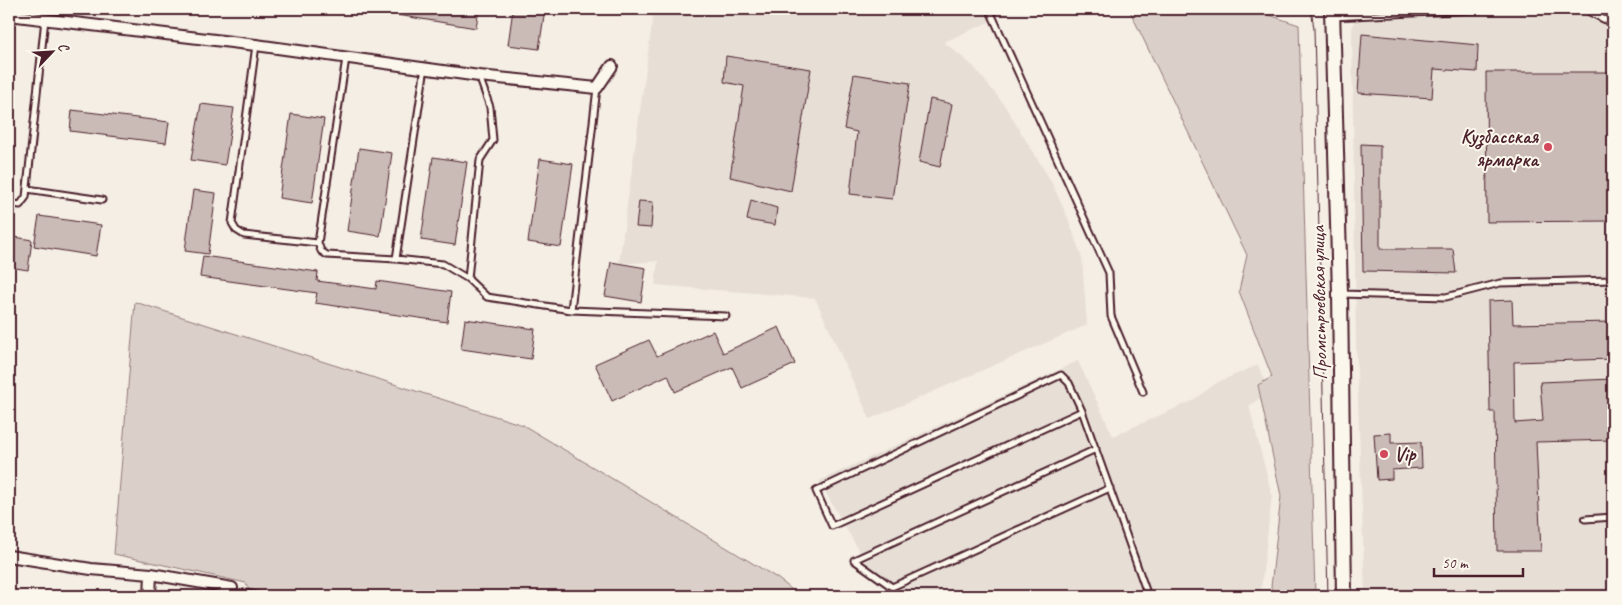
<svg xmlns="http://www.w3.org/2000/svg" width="1622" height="605" font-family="Caveat,sans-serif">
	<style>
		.built { fill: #e7dfd6 }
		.green { fill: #dbd0c9; stroke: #92787a }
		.building { fill: #cabbb6; stroke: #4a1f2b }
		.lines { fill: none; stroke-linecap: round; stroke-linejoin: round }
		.lane-casing { stroke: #4a1f2b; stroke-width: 9 }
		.street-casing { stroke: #4a1f2b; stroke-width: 14 }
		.secondary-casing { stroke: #4a1f2b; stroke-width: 18 }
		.lane { stroke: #fbf7ec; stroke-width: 5 }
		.street { stroke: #fbf7ec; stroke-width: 10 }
		.secondary { stroke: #fbf7ec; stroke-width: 14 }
		.tram { stroke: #4a1f2b; stroke-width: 1 }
		.poi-dot { fill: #d1495b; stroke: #fbf7ec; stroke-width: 2 }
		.labels { text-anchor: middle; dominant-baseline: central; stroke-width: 4; stroke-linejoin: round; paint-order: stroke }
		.poi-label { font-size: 20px; font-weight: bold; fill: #4a1f2b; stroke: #fbf7ec; text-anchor: end }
		.street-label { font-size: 20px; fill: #4a1f2b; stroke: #fbf7ec }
	</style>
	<rect width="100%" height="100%" fill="#f4eee4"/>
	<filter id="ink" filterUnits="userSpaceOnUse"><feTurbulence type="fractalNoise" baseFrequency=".02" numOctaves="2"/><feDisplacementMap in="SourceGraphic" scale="10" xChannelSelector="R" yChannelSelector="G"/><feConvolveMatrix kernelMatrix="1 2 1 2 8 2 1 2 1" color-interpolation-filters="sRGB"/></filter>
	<g filter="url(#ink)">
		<!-- built -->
		<path class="built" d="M652,9h366l-74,33 29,24 30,37 48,78 17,37 14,40 5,67 -217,94 -55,-121 -160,-13 3,-24 -39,3 35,-255z
			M1356,9h257v587h-248l-9,-252 -4,-313z
			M1078,361l35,75 79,-35 26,-19 40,-17 12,26 -21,15 23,89 -11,94 3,7h-354l-36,-19 -55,-96z"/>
		<!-- green -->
		<path class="green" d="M1129,9h122l48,16 16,571h-40l-4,-9 10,-91 -23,-111 14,-8 -33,-86 8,-36z
			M135,302l388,123 254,153 23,18h-548l-6,-13 -132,-29z"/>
		<!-- building -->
		<path class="building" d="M392,9h87l-3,19 -85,-14z
			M513,9h32l-6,40 -31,-4z
			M1362,34l116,11 -1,27 -43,-3 -2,29 -74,-5z
			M726,56l85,13 -20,122 -61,-14 14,-91 -20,-4z
			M1486,72h123l1,149 -123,1z
			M854,74l56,9 -18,116 -42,-5 7,-62 -13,-3z
			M930,99l22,5 -12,63 -21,-5z
			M201,104l33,4 -9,57 -34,-5z
			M72,110l97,12 -3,21 -96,-12z
			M291,114l33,5 -12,84 -33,-5z
			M1361,144l19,1v104h73l3,24 -93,-2z
			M359,148l33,5 -12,83 -33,-5z
			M433,157l34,5 -12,83 -34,-5z
			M540,159l33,5 -12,83 -33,-5z
			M193,190l23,3 -8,61 -23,-3z
			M751,200l26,8 -2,17 -28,-5z
			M639,201l14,1 -2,26 -15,-1z
			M39,216l62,9 -5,31 -62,-10z
			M9,236l23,4 -4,30 -19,-3z
			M203,256l115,16 -1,9 59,8 1,-8 74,11 -4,30 -132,-19 2,-10 -117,-16z
			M611,262l35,6 -5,34 -36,-6z
			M1512,300l1,24 100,-2v37l-99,3 1,61 28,-2 -3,-39 73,-3v61l-77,2 5,109h-44l-2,-139h-5l-2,-111z
			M465,319l70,10 -4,30 -70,-10z
			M779,327l16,37 -53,24 -10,-21 -57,25 -7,-17 -56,26 -17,-37 54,-24 8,16 56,-25 10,22z
			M1391,433v10l30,-1 1,26 -30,2v9l-15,1 -3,-46z"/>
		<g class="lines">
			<defs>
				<path id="lane" d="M993,9l-2,4 118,260 2,43 32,76
					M1584,9l29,15
					M1333,17l159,-8
					M256,45l-24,178 4,7 8,5 74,8 3,8 6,4 69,4 47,5 25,15 19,18 84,13
					M597,88l-26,222 155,6
					M27,189l75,11
					M9,203l11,2 6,-8 19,-178
					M318,243l28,-185
					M396,259l29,-192
					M468,279l12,-119 13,-20 -3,-33 -11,-31
					M1341,294l105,3 54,-14 113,-3
					M1082,411l-250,115 -16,-35 245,-116 8,8 13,28 66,185
					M1096,449l-242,111 38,27 218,-99
					M1585,519l28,-2
					M231,595l14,-2 18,3"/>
				<path id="street" d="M9,15l247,30 223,31 118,12 15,-22
					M9,556l82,13 60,5 81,14 -1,8
					M150,596l1,-22"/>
				<path id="secondary" d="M1332,9l8,285 4,302"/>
			</defs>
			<!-- lane casing -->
			<use href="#lane" class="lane-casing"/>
			<!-- street casing -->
			<use href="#street" class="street-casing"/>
			<!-- secondary casing -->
			<use href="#secondary" class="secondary-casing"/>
			<!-- lane -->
			<use href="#lane" class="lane"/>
			<!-- street -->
			<use href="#street" class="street"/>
			<!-- secondary -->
			<use href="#secondary" class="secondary"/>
			<!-- tram -->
			<path class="tram" d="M1311,9l3,20 14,567"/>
		</g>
	</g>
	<!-- markers -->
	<g class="poi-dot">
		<circle cx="1548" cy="147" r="5"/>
		<circle cx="1384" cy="454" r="5"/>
	</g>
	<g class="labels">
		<!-- poi labels -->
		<g class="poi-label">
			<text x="1538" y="136">Кузбасская<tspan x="1538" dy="23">ярмарка</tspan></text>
			<text x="1394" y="454" text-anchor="start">Vip</text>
		</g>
		<!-- street labels -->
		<g class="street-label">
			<text transform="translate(1319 303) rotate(-91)">Промстроевская улица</text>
		</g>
	</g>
	<!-- margin -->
	<rect width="1622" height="605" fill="none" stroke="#fbf7ec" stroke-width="30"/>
	<rect x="15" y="15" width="1592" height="575" fill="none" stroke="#4a1f2b" stroke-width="2" filter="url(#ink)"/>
	<!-- north arrow -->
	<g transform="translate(52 52) rotate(65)" stroke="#fbf7ec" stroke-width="4" paint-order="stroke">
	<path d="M0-4L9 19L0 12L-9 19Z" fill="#4a1f2b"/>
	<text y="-8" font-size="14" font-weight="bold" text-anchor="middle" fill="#4a1f2b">С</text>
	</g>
	<!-- scale -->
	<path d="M1434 568v8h89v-8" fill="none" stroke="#4a1f2b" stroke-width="2.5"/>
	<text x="1442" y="568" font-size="15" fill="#4a1f2b" stroke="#fbf7ec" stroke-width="4" paint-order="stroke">50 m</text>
</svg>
